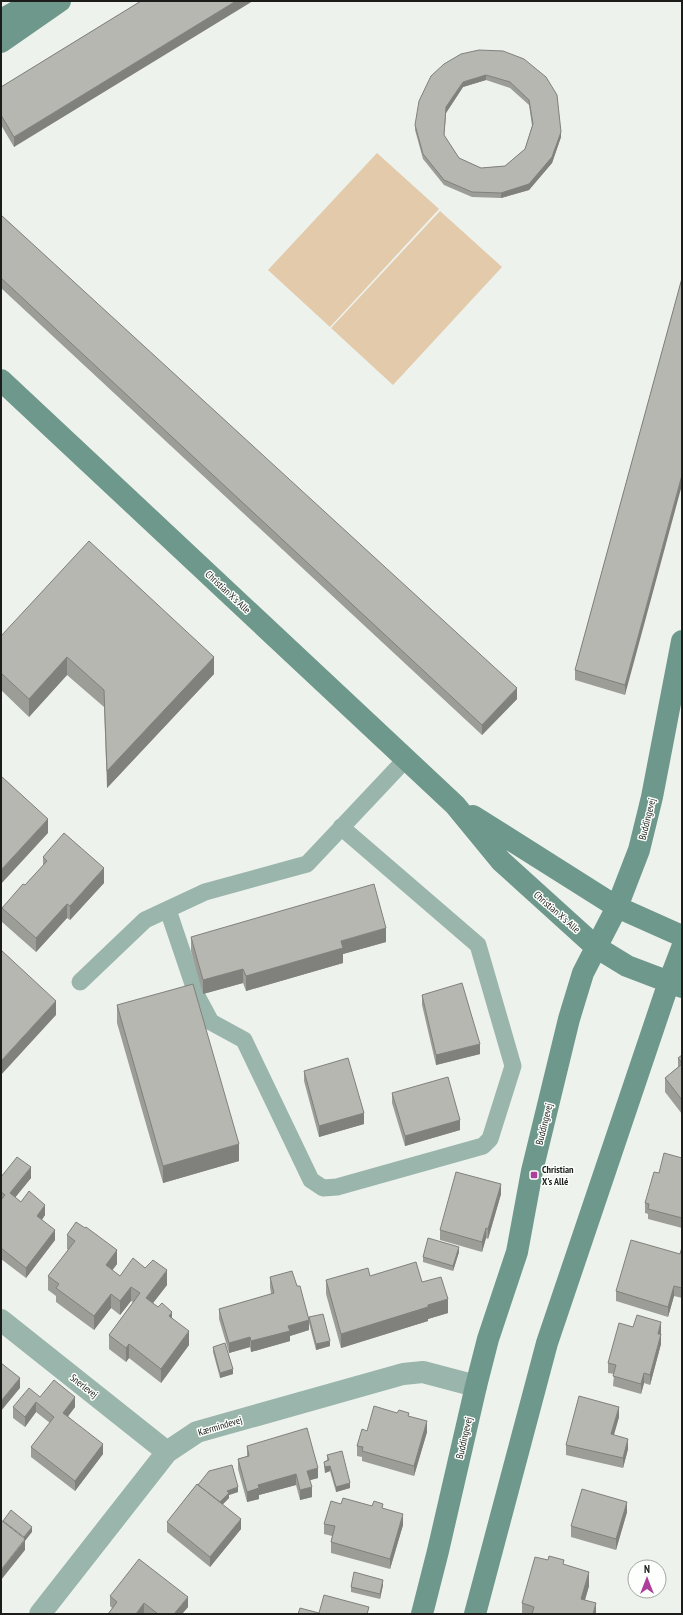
<svg xmlns="http://www.w3.org/2000/svg" width="683" height="1615" font-family="'PT Sans Narrow',sans-serif">
	<style>
		.green { fill: #e2caaa }
		.lines { fill: none; stroke-linecap: round; stroke-linejoin: round }
		.lane { stroke: #9ab5ac; stroke-width: 17 }
		.street { stroke: #9ab5ac; stroke-width: 22 }
		.secondary { stroke: #6e988b; stroke-width: 22 }
		.wall { fill: #9d9d98; fill-rule: evenodd }
		.shaded-wall { fill: #80807c }
		.building { fill: #b7b7b1; stroke: #80807c; fill-rule: evenodd }
		.poi-dot { fill: #ae3e9b; stroke: #fcfffc; stroke-width: 1.5 }
		.labels { text-anchor: middle; dominant-baseline: central; stroke-width: 3; stroke-linejoin: round; paint-order: stroke }
		.street-label { font-size: 10px; fill: #1c1d1b; stroke: #fcfffc }
		.poi-label { font-size: 10px; font-weight: bold; fill: #1c1d1b; stroke: #fcfffc; text-anchor: start }
	</style>
	<rect width="100%" height="100%" fill="#eef2ed"/>
	<!-- green -->
	<path class="green" d="M377,153l62,56 -109,118 -62,-57z
		M440,211l62,56 -109,118 -62,-57z"/>
	<g class="lines">
		<!-- lane -->
		<path class="lane" d="M168,910l29,86 14,26 33,18 67,140 12,8 14,-1 146,-41 7,-7 23,-73 -35,-121 -137,-118
			M80,982l65,-62 60,-28 102,-28 99,-105"/>
		<!-- street -->
		<path class="street" d="M1,1320l166,132
			M40,1614l127,-162 30,-20 206,-58 20,-2 53,14"/>
		<!-- secondary -->
		<path class="secondary" d="M1,20l34,-19
			M1,42l59,-41
			M1,380l454,425 46,56 95,86 31,19 55,21
			M473,816l144,91 65,29
			M422,1614l16,-63 38,-165 12,-47 29,-87 15,-81 37,-152 14,-46 34,-66 22,-57 13,-53 30,-156
			M475,1614l72,-271 122,-361 13,-34"/>
	</g>
	<!-- wall -->
	<path class="wall" d="M141,1l-127,146 -13,-22v-38z
		M503,51l58,86 -9,26 -23,27 -28,8 -29,-1 -28,-12 -21,-26 -8,-29v-5zM486,80l24,8 19,17 3,21 -7,23 -20,17 -24,2 -22,-10 -15,-23 2,-22 17,-26z
		M1,215l516,484 -35,36 -481,-447z
		M682,278l-57,417 -50,-15v-10z
		M1,636l213,38 -107,114 -3,-81 -37,-32 -38,42 -28,-27z
		M43,857l61,26 -34,37 -3,-2 -31,34 -34,-30v-14l23,-23 18,-19z
		M191,937l195,5 -43,12v9l-97,28 -3,-8 -40,11 -12,-43z
		M422,995l58,59 -44,11 -14,-60z
		M117,1005l122,156 -76,22 -46,-160z
		M682,1055v59l-17,-22v-14l13,-11v-9z
		M304,1071l60,53 -45,13 -15,-56z
		M392,1093l68,37 -55,16 -13,-43z
		M682,1158v70l-34,-9v-5l-3,-1v-10l14,-30z
		M1,1177l30,1 -16,19 6,5 24,13 -3,5 13,20 -29,38 -25,-19z
		M501,1194l-13,45 -2,-1 -4,14 -42,-12v-10z
		M67,1235l50,29 -5,6 8,6 47,9 -14,18 19,16 17,26 -28,38 -32,-25 -3,4 -17,-13v-14l24,-33 -2,-1 -11,14 -9,-7 -17,22 -38,-28v-6l-8,-6v-14l20,-26 -1,-1z
		M682,1247v51l-8,-2 -6,21 -52,-16v-10l64,-37z
		M459,1252l-6,19 -30,-9v-5z
		M370,1276l52,6 26,31 -20,6v2l-87,27 -15,-54v-14z
		M270,1277l27,9 12,33v-2l21,29 -14,4 -7,-27v7l-19,6v5l-39,11 -1,-5 -21,6 -10,-34v-10l52,-15 -1,-7z
		M633,1327l28,5v12l-11,41 -6,-2 -3,11 -28,-8 1,-12 -6,-1v-10z
		M213,1347l20,27 -13,4 -7,-26z
		M40,1397l35,10 -7,9 35,38 -28,37 -44,-34v-10l19,-24 -14,-11 -11,15 -12,-9v-11z
		M409,1417l18,15 -13,44 -52,-15v-4l-5,-1v-10l10,-15z
		M619,1417l-5,18 14,14 -5,19 -57,-13v-10z
		M247,1446l71,32 -8,2 2,17 -12,3 -4,-15 -37,10v4l-12,3 -9,-33v-10l9,-3z
		M327,1455l23,33 -14,4 -6,-21 -5,2 -1,-6v-5l3,-2z
		M197,1484l41,8 -9,3v3l-7,7 19,24 -31,38 -43,-35v-10z
		M341,1504l31,2 11,3 20,16 -13,44 -59,-16v-11l1,-6 -8,-2v-10z
		M627,1512l-11,38 -45,-13v-11z
		M564,1565l25,21 -4,14 11,14h-74v-11z
		M383,1585l-3,14 -29,-7v-5z
		M110,1596l78,11 -6,7h-37l-1,-1v1h-36l4,-6 -2,-2z"/>
	<!-- shaded-wall -->
	<path class="shaded-wall" d="M236,1h17l-239,146v-10z
		M486,75v5l-23,7 -17,26 -2,27 2,-33 17,-25z
		M561,132v5l-9,26 -23,27 -28,8v-5z
		M682,475v10l-57,210v-10z
		M67,657v18l-38,42v-18z
		M214,657v17l-107,114v-17z
		M517,688v11l-35,36v-10z
		M48,819v14l-47,51v-14z
		M104,868v15l-34,37v-14z
		M67,904v14l-31,34v-14z
		M386,928v14l-43,12v9l-97,28v-15l95,-35z
		M243,969v14l-40,11v-14z
		M56,1001v14l-55,60v-14z
		M480,1044v10l-44,11v-10z
		M364,1113v11l-45,13v-11z
		M460,1120v10l-55,16v-10z
		M239,1144v17l-76,22v-17z
		M31,1167v11l-21,26v-11z
		M501,1184v10l-13,45v-10z
		M45,1205v10l-8,11v-10z
		M486,1228v10l-4,14v-10z
		M55,1230v10l-29,38v-10z
		M459,1247v5l-6,19v-5z
		M117,1250v14l-11,15v-14z
		M167,1270v15l-21,27v-14z
		M674,1286v10l-6,21v-10z
		M131,1287v14l-11,14v-14z
		M111,1294v14l-17,22v-14z
		M448,1299v14l-20,6v2l-87,27v-14l87,-29z
		M172,1312v14l-3,-10z
		M309,1320v10l-19,6v5l-39,11v-11l37,-15z
		M661,1322v10l-3,12v-10z
		M189,1331v14l-28,38v-14z
		M661,1334v10l-11,41v-10z
		M250,1337v10l-21,6v-10z
		M330,1341v5l-14,4v-6z
		M129,1344v14l-3,4v-14z
		M233,1369v5l-13,4v-5z
		M644,1373v10l-3,11v-10z
		M20,1378v10l-19,23v-10z
		M75,1397v10l-12,16v-10z
		M36,1402v10l-11,15v-10z
		M619,1407v10l-8,27v-10z
		M427,1421v11l-13,44v-10z
		M628,1439v10l-5,19v-10z
		M103,1444v10l-28,37v-10z
		M330,1466v5l-5,2v-6z
		M318,1468v10l-11,3v-10z
		M296,1474v11l-37,10v4l-12,3v-10l11,-7z
		M350,1483v5l-14,4v-5z
		M238,1487v5l-9,3v3l-11,11v-5l9,-13z
		M312,1487v10l-12,3v-10z
		M627,1502v10l-11,38v-11z
		M403,1514v11l-13,44v-10z
		M241,1519v10l-31,38v-10z
		M32,1527v5l-7,9v9l-24,30v-10l23,-29v-4z
		M589,1572v14l-8,27v-14z
		M383,1580v5l-3,14v-5z
		M188,1597v10l-6,7h-8z
		M144,1603v11h-8z
		M596,1603v11h-3z"/>
	<!-- building -->
	<path class="building" d="M141,1h95l-222,136 -13,-22v-28z
		M479,50l24,1 21,8 22,18 11,18 4,37 -9,25 -23,27 -28,9 -29,-1 -28,-12 -21,-26 -8,-29 4,-24 12,-25 13,-12 17,-10zM486,75l24,7 19,18 4,24 -8,25 -20,17 -24,2 -22,-10 -15,-23 2,-28 17,-25z
		M1,215l516,473 -35,37 -481,-447z
		M682,278v197l-57,210 -50,-15z
		M89,541l125,116 -107,114 -3,-81 -37,-33 -38,42 -28,-26v-37z
		M1,776l47,43 -47,51z
		M64,833l40,35 -34,38 -3,-2 -31,34 -34,-30 21,-24 2,1 22,-24 -4,-4z
		M374,884l12,44 -45,13 2,7 -97,28 -3,-7 -40,11 -12,-43z
		M1,950l55,51 -55,60z
		M462,983l18,61 -44,11 -14,-60z
		M193,984l46,160 -76,22 -46,-161z
		M682,1055v8l-4,-5z
		M348,1058l16,55 -45,13 -15,-55z
		M682,1064v36l-17,-22z
		M448,1077l12,43 -55,16 -13,-43z
		M664,1153l18,5v60l-34,-9 1,-5 -4,-1 9,-31 5,1z
		M17,1157l14,10 -21,26 11,9 8,-11 16,14 -8,11 18,14 -29,38 -25,-20v-48l4,-5 -4,-3v-15z
		M456,1172l45,12 -13,45 -2,-1 -4,14 -42,-12z
		M76,1222l9,6 1,-1 31,23 -11,15 14,11 13,-18 12,10 8,-8 14,10 -21,28 12,9 4,-4 10,9 -3,4 20,15 -28,38 -32,-25 -3,4 -17,-13 31,-42 -9,-6 -11,14 -9,-7 -17,22 -38,-28 3,-4 -11,-8 27,-35 -8,-6z
		M428,1238l31,9 -6,19 -30,-9z
		M631,1240l49,14 2,-7v41l-8,-2 -6,21 -52,-16z
		M416,1262l6,20 19,-5 7,22 -20,6v2l-87,27 -15,-54 42,-12 2,8z
		M292,1271l5,15h3l9,34 -21,6 2,5 -39,10 -1,-4 -21,6 -10,-34 55,-16 -4,-16z
		M323,1314l7,27 -14,3 -7,-27z
		M637,1315l24,7 -3,12h3l-11,41 -6,-2 -3,11 -28,-8 3,-11 -8,-2 11,-40 14,4z
		M225,1343l8,26 -13,4 -7,-26z
		M1,1363l19,15 -19,23z
		M54,1380l21,17 -12,16 40,31 -28,37 -44,-34 23,-30 -18,-15 -11,15 -12,-10 16,-19 11,9z
		M579,1396l40,11 -8,27 17,5 -5,19 -57,-13z
		M374,1406l23,7 2,-3 10,3 -1,3 19,5 -13,45 -52,-15 1,-4 -6,-1 5,-17 5,2z
		M307,1428l11,40 -11,3 5,16 -12,3 -4,-16 -38,11 1,3 -12,4 -9,-33 11,-3 -2,-10z
		M342,1451l8,32 -14,4 -6,-21 -5,1 -1,-5 5,-2 -2,-5z
		M232,1465l6,22 -11,4 2,2 -9,9 -22,-17 11,-14z
		M197,1484l44,35 -31,38 -43,-35z
		M582,1489l45,13 -11,37 -45,-13z
		M343,1498l29,8 2,-5 9,3 -1,4 21,6 -13,45 -59,-17 4,-16 -11,-2 7,-23 10,3z
		M11,1510l21,17 -8,10 -21,-16z
		M1,1520l24,19 -24,31z
		M549,1556l15,4 -1,4 26,8 -8,27 15,4 -3,11h-61l2,-7 -12,-4 13,-46 13,3z
		M139,1559l49,38 -14,17h-16l-14,-11 -8,11h-28l9,-12 -7,-6z
		M354,1572l29,8 -3,14 -29,-7z
		M324,1595l45,12 -2,7h-69l2,-6 19,5z"/>
	<!-- markers -->
	<rect class="poi-dot" x="530" y="1171" width="8" height="8" rx="2"/>
	<g class="labels">
		<!-- street labels -->
		<g class="street-label">
			<text transform="translate(228 592) rotate(43)">Christian X's Alle</text>
			<text transform="translate(647 819) rotate(-76)">Buddingevej</text>
			<text transform="translate(557 912) rotate(41)">Christian X's Alle</text>
			<text transform="translate(544 1124) rotate(-76)">Buddingevej</text>
			<text transform="translate(84 1386) rotate(38)">Snerlevej</text>
			<text transform="translate(220 1426) rotate(-17)">Kærmindevej</text>
			<text transform="translate(464 1438) rotate(-77)">Buddingevej</text>
		</g>
		<!-- poi labels -->
		<g class="poi-label">
			<text x="542" y="1169">Christian<tspan x="542" dy="12">X's Allé</tspan></text>
		</g>
	</g>
	<!-- border -->
	<rect width="683" height="1615" fill="none" stroke="#1c1d1b" stroke-width="4"/>
	<!-- north arrow -->
	<g transform="translate(647 1579)"><circle r="19" fill="#fcfffc" stroke="#a2a5a2"/>
	<path d="M0-3L7 15L0 10L-7 15Z" fill="#ae3e9b"/>
	<text y="-6" font-size="11" font-weight="bold" text-anchor="middle" fill="#1c1d1b">N</text>
	</g>
</svg>
